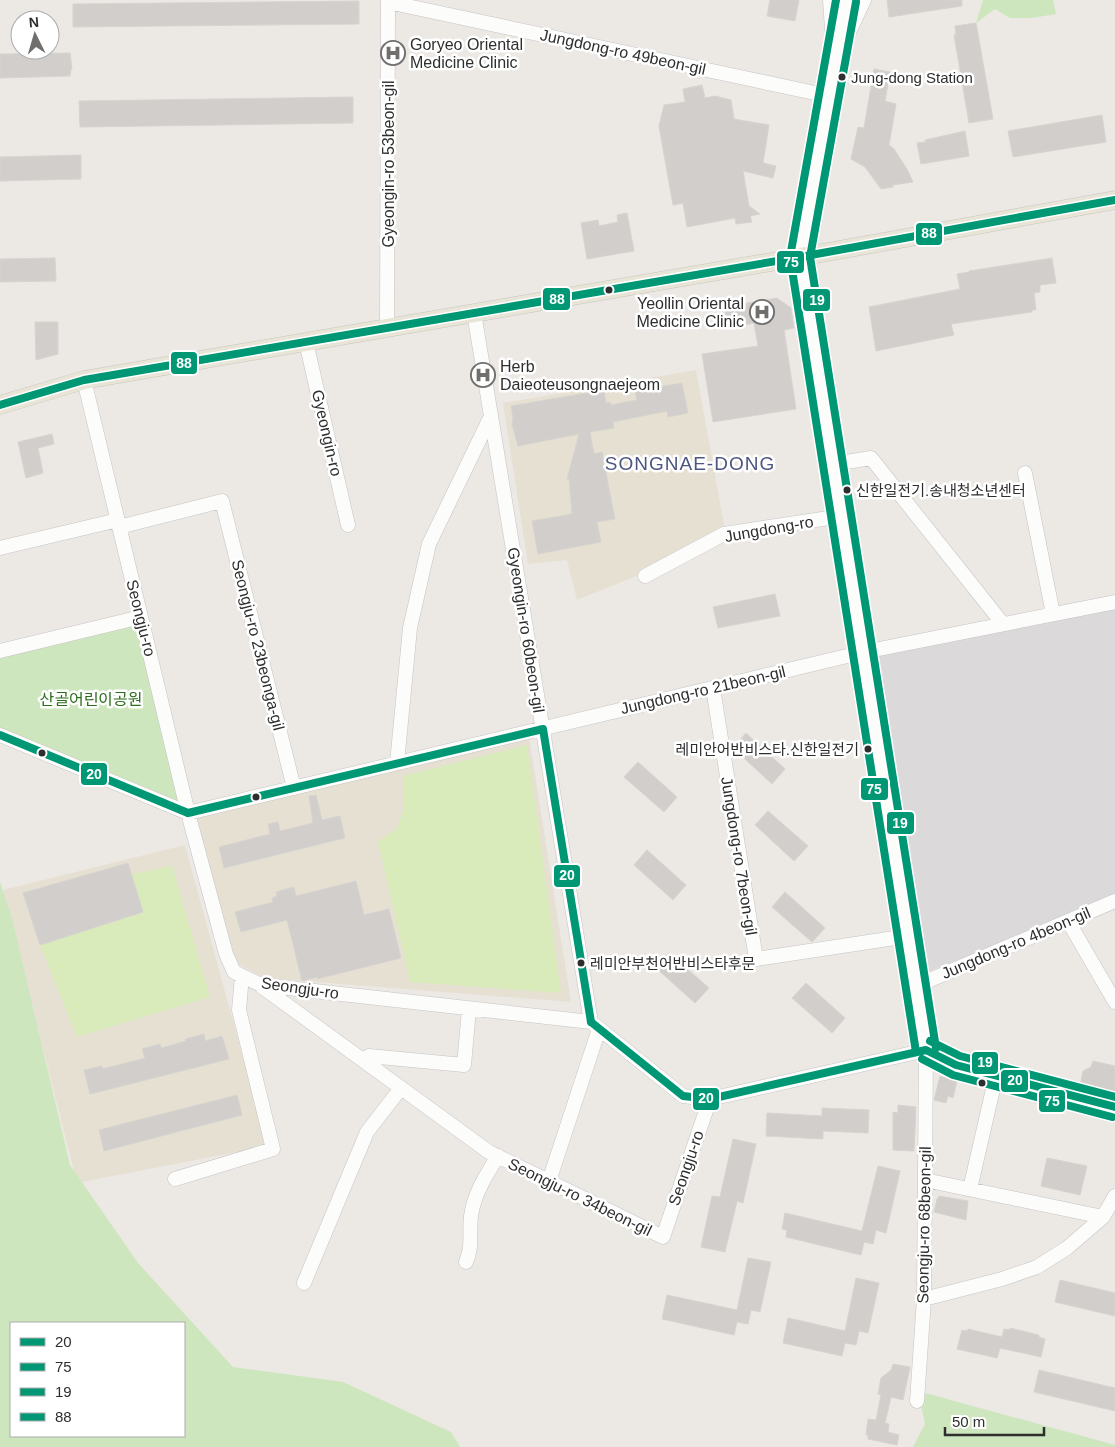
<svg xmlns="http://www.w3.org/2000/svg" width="1115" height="1447" font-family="Arial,'Noto Sans KR',sans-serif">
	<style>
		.industrial { fill: #dcd9db }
		.education { fill: #e6e0d3 }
		.green { fill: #cee6be; fill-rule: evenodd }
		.pitch { fill: #d9eabb }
		.building { fill: #d1cecb; stroke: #d7d4d0 }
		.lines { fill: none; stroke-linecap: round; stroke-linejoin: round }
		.minor-casing { stroke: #c5c4c5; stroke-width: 15 }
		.major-casing { stroke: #c6c5c4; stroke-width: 19 }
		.minor { stroke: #fcfcfb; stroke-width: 14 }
		.major { stroke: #e8e4d6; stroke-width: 18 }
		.bus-1-casing { stroke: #fff; stroke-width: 11 }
		.bus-2-casing { stroke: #fff; stroke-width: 11 }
		.bus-3-casing { stroke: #fff; stroke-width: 11 }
		.bus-4-casing { stroke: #fff; stroke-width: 11 }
		.bus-1 { stroke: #009775; stroke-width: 8 }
		.bus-2 { stroke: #009775; stroke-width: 8 }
		.bus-3 { stroke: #009775; stroke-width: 8 }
		.bus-4 { stroke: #009775; stroke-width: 8 }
		.bus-dot { fill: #2e2e2e; stroke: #fff; stroke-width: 2 }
		.labels { text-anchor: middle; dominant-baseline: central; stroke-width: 5; stroke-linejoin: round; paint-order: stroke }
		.bus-label { font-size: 15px; fill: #2e2e2e; stroke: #fff; text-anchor: start }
		.poi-label { font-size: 16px; fill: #2e2e2e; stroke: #fff; text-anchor: start }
		.street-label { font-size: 16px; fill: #2e2e2e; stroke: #fff }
		.park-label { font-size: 16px; fill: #2c6e1b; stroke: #fff }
		.quarter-label { font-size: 19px; letter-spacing: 1px; fill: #4d5680; stroke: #fff }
		.line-badge { stroke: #fff; stroke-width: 2 }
		.badge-label { font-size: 14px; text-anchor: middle; font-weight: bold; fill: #fff }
	</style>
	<rect width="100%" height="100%" fill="#ece8e4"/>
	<!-- industrial -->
	<path class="industrial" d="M1115,602v296l-200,79 -51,-325z"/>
	<!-- education -->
	<path class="education" d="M696,370l28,155 -90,52 -57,23 -10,-40 -39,4 -25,-161z
		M529,737l42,265 -306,-24 -29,-15 -40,-145z
		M185,845l82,301 -190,37 -74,-293z"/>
	<!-- green -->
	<path class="green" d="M983,0h70l3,14 -24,4h-22l-15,-9 -19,14z
		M139,621l44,186 -183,-77v-76z
		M0,882l12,36 58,247 68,98 95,104 110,15 108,50 9,15h-460zM184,1323v113h-173v-113z
		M918,1391l197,54v2h-202l12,-23z"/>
	<!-- pitch -->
	<path class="pitch" d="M527,745l34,248 -151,-11 -32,-141 19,-12 7,-21 -1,-32z
		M172,866l38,131 -133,40 -37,-92 103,-33 -11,-38z"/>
	<!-- building -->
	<path class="building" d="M770,0h29l-4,21 -28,-5z
		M887,0h75v6l-73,11z
		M359,1v23l-286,3v-23z
		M976,23l17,96 -24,4 -15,-88h2l-1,-9z
		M70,53l2,16h-1l-1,7 -70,2v-24z
		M874,69l16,3 -5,29 11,3 -7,41 5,4 13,20 6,13 -20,3v2l-12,2 -16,-22 -14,-8 7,-32 6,1z
		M702,85l3,13 10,-2 16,4 3,19 35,6 -6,38 13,3 -3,12 -30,-7 6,35 11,8 -10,2 2,6 -16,2 -1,-6 -48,9 -4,-24 -10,2 -14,-79 5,-21 21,-3 -2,-13z
		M353,97v26l-273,4 -1,-26z
		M1102,115l4,27 -93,15 -5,-26z
		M965,131l4,25 -48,8 -4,-21 9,-1 -1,-2z
		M81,155v24l-81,2v-24z
		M627,213l7,38 -47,8 -6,-36 17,-3 1,6 19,-4 -1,-7z
		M55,258l1,23 -56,1v-23z
		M1052,258l4,25 -16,2v7l-6,1 2,17h-4v2l-81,12 3,11 -78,16 -7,-44 91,-18 -3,-15 12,-2v-1z
		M777,298l14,10 3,20 -10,2 12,79 -83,13 -11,-68 56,-8 -4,-23 -26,5 -4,-21z
		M35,322h23v32l-22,6z
		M682,383l6,30 -20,4 -1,-6 -54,11 1,6 -24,4 4,22 8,-2 13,67 -18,3 4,20 -63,12 -6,-33 40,-7 -3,-35h-2l12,-45 -61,12 -6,-22 1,-7 -2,-11 93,-16 2,13 4,-1 1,3 26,-5 -2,-9z
		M52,434l2,10 -16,4 5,25 -17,5 -8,-36z
		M775,594l5,22 -62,12 -5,-21z
		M746,733l39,36 -13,15 -39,-36z
		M638,762l39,35 -13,15 -40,-35z
		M316,795l6,25 18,-4 5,22 -121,30 -5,-21 51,-13 -2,-10 10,-2 2,9 33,-8 -4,-27z
		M768,811l40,35 -14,15 -39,-36z
		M647,850l39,35 -13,15 -39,-35z
		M128,863l15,49 -103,33 -17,-52z
		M356,881l8,34 25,-6 12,49 -84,21v-2l-15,4 -15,-61 -46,12 -6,-20 38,-10 -1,-4 5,-2 -1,-4 18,-5 2,9z
		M785,892l40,36 -13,14 -40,-35z
		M669,953l40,35 -14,15 -39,-35z
		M806,983l39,35 -13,15 -40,-35z
		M204,1034l1,7 17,-5 7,23 -139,35 -6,-24 18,-4 1,3 42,-11 -3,-9 18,-5 1,4 25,-7 -1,-2z
		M1093,1061l22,5v29l-35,-9 3,-15 8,-4z
		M940,1076l17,5 -4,17 -5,-2 -2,7 -12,-3z
		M237,1095l5,20 -138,36 -5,-21z
		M898,1105l18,2 -2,44 -21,-1v-38l5,1z
		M822,1108l47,2 -1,23 -45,-2v8l-57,-3 1,-23 55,3z
		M733,1139l23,5 -13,59 -6,-2 -12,51 -24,-5 11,-51 8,1z
		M1047,1158l40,8 -7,29 -39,-9z
		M878,1166l22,5 -14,62 -10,-3 -3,14 -9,-2 -3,13 -75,-18 1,-7 -5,-1 3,-16 77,18z
		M939,1196l29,5 -2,19 -32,-8 3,-13z
		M748,1258l23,4 -11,50 -9,-2 -3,14 -11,-2 -3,13 -72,-16 5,-24 70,15z
		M856,1278l23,5 -11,50 -9,-2 -3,14 -11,-2 -3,13 -59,-13 5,-25 57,13z
		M1060,1280l55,13v23l-60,-14z
		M1010,1328l29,7v2l6,2 -4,18 -41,-9 -3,10 -40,-9 5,-19 5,1 1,-2 34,8 2,-8 6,1z
		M893,1364l17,3 -7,33 -12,-3 -6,26 4,1 -1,8 11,3 -2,10 -29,-6v-4h-2l2,-16 8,1 5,-25 -3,-1 3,-16 10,-8z
		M1039,1370l76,18v23l-81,-19z"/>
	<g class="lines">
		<defs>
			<path id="minor" d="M830,0l3,43
				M846,0l-46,257 126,793 -2,249 -7,102
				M388,2l441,94
				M843,45l21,-45
				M474,313l117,709
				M387,328l1,-328
				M306,342l42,183
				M84,380l104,433 38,141 8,18 27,13 330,37 92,74 27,3 216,-49 30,15 159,42
				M834,464l37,-6 132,166
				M1025,473l28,141
				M119,527l103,-26 72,287
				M0,548l118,-28
				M645,576l79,-42 118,-18
				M0,651l141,-34
				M713,688l43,271 152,-23
				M0,735l188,78
				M397,763l13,-135 19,-84 62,-128
				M188,813l676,-161 251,-50
				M1068,921l47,81
				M261,986l228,166 174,85 47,-138
				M916,986l199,-85
				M363,1060l6,-4 95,9 5,-56
				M175,1179l98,-30 -34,-139 3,-34
				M925,1180l178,37
				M549,1181l50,-152
				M970,1189l26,-113
				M466,1262c7,-15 3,-30 5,-46 3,-22 15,-41 27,-60
				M304,1283l63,-151 34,-44
				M924,1299l78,-20 35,-12 30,-19 36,-31 12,-21"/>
			<path id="major" d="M0,405l84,-25 716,-123 315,-57"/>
		</defs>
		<!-- minor casing -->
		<use href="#minor" class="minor-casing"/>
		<!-- major casing -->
		<use href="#major" class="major-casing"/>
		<!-- minor -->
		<use href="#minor" class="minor"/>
		<!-- major -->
		<use href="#major" class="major"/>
		<defs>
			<path id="bus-1" d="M543,729l48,293
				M0,735l188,78
				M188,813l355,-84
				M591,1022l92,74 27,3 216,-49 30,15 159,42"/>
			<path id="bus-2" d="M836,0l-46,257 126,795
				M922,1059l31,16 159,42"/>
			<path id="bus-3" d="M856,2l-46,255 126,791
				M930,1041l30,15 155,41"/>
			<path id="bus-4" d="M0,405l84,-25 716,-123 315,-57"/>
		</defs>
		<!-- bus-1 casing -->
		<use href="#bus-1" class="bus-1-casing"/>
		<!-- bus-2 casing -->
		<use href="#bus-2" class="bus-2-casing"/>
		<!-- bus-3 casing -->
		<use href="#bus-3" class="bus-3-casing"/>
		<!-- bus-4 casing -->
		<use href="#bus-4" class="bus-4-casing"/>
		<!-- bus-1 -->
		<use href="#bus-1" class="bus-1"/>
		<!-- bus-2 -->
		<use href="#bus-2" class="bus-2"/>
		<!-- bus-3 -->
		<use href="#bus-3" class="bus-3"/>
		<!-- bus-4 -->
		<use href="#bus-4" class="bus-4"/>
	</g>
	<!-- icons -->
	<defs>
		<symbol id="hospital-ring" viewBox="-11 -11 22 22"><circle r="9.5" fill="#fff" stroke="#706f6e" stroke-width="1.5"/><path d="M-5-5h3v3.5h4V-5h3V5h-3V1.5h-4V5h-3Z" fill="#706f6e"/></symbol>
	</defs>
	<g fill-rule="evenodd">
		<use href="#hospital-ring" x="379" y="39" width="28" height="28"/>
		<use href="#hospital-ring" x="748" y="298" width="28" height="28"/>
		<use href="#hospital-ring" x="469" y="361" width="28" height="28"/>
	</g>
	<!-- markers -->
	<g class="bus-dot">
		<circle cx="842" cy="77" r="4.5"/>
		<circle cx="609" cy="290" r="4.5"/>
		<circle cx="847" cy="490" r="4.5"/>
		<circle cx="868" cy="749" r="4.5"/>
		<circle cx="42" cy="753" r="4.5"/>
		<circle cx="256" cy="797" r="4.5"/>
		<circle cx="581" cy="963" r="4.5"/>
		<circle cx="982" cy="1083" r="4.5"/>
	</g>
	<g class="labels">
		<!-- bus labels -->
		<g class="bus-label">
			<text x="851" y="77">Jung-dong Station</text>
			<text x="856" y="490">신한일전기.송내청소년센터</text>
			<text x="859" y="749" text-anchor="end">레미안어반비스타.신한일전기</text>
			<text x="590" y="963">레미안부천어반비스타후문</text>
		</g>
		<!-- poi labels -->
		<g class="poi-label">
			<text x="410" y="44">Goryeo Oriental<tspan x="410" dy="18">Medicine Clinic</tspan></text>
			<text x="744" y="303" text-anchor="end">Yeollin Oriental<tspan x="744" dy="18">Medicine Clinic</tspan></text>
			<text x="500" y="366">Herb<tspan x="500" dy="18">Daieoteusongnaejeom</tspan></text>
		</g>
		<!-- street labels -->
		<g class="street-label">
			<text transform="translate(623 52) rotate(12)">Jungdong-ro 49beon-gil</text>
			<text transform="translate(388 164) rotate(-90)">Gyeongin-ro 53beon-gil</text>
			<text transform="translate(327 433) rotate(77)">Gyeongin-ro</text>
			<text transform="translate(769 529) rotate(-10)">Jungdong-ro</text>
			<text transform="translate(141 618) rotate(76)">Seongju-ro</text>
			<text transform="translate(526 630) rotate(81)">Gyeongin-ro 60beon-gil</text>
			<text transform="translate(258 645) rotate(76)">Seongju-ro 23beonga-gil</text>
			<text transform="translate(703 690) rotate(-13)">Jungdong-ro 21beon-gil</text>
			<text transform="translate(739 856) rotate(81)">Jungdong-ro 7beon-gil</text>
			<text transform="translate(1016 943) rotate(-23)">Jungdong-ro 4beon-gil</text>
			<text transform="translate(300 988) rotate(8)">Seongju-ro</text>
			<text transform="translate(686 1168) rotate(-71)">Seongju-ro</text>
			<text transform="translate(580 1197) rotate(26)">Seongju-ro 34beon-gil</text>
			<text transform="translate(924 1225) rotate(-89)">Seongju-ro 68beon-gil</text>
		</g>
		<!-- park labels -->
		<g class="park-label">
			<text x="91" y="699">산골어린이공원</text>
		</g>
		<!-- quarter labels -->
		<g class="quarter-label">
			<text x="690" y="463">SONGNAE-DONG</text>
		</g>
	</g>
	<g class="line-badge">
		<rect x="915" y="222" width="28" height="24" rx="5" fill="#009775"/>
		<rect x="776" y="250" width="29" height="24" rx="5" fill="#009775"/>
		<rect x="542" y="287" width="29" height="24" rx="5" fill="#009775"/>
		<rect x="802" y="288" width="29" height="24" rx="5" fill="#009775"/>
		<rect x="170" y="351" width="28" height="24" rx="5" fill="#009775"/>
		<rect x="80" y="762" width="28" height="24" rx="5" fill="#009775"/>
		<rect x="860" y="777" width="29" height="24" rx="5" fill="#009775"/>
		<rect x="886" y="811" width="29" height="24" rx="5" fill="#009775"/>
		<rect x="553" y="864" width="28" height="24" rx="5" fill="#009775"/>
		<rect x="971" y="1051" width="28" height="24" rx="5" fill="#009775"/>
		<rect x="1000" y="1069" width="29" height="24" rx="5" fill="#009775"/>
		<rect x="692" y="1087" width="28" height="24" rx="5" fill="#009775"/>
		<rect x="1038" y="1089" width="28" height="24" rx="5" fill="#009775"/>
	</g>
	<g class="badge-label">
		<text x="929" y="238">88</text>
		<text x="791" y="267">75</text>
		<text x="557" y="304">88</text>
		<text x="817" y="305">19</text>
		<text x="184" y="368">88</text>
		<text x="94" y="779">20</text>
		<text x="874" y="794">75</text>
		<text x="900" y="828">19</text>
		<text x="567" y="880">20</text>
		<text x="985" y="1067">19</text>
		<text x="1015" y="1085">20</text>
		<text x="706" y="1103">20</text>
		<text x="1052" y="1106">75</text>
	</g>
	<!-- legend -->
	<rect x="10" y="1322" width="175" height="115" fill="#ffffff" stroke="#ababab"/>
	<rect x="20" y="1338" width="25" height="8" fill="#009775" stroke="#ababab"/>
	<text x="55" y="1347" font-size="15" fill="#2e2e2e">20</text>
	<rect x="20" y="1363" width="25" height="8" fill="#009775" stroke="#ababab"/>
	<text x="55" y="1372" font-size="15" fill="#2e2e2e">75</text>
	<rect x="20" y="1388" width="25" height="8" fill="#009775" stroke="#ababab"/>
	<text x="55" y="1397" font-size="15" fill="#2e2e2e">19</text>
	<rect x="20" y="1413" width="25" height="8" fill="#009775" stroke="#ababab"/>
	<text x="55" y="1422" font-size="15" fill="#2e2e2e">88</text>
	<!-- north arrow -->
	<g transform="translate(35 35) rotate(355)"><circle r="24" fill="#ffffff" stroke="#ababab"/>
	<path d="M0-4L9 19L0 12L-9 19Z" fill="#706f6e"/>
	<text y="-8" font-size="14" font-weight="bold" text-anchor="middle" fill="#2e2e2e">N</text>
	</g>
	<!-- scale -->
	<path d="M945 1427v8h99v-8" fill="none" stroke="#2e2e2e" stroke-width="2.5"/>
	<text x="952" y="1427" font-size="15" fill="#2e2e2e" stroke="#ffffff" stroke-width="4" paint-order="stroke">50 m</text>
</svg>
